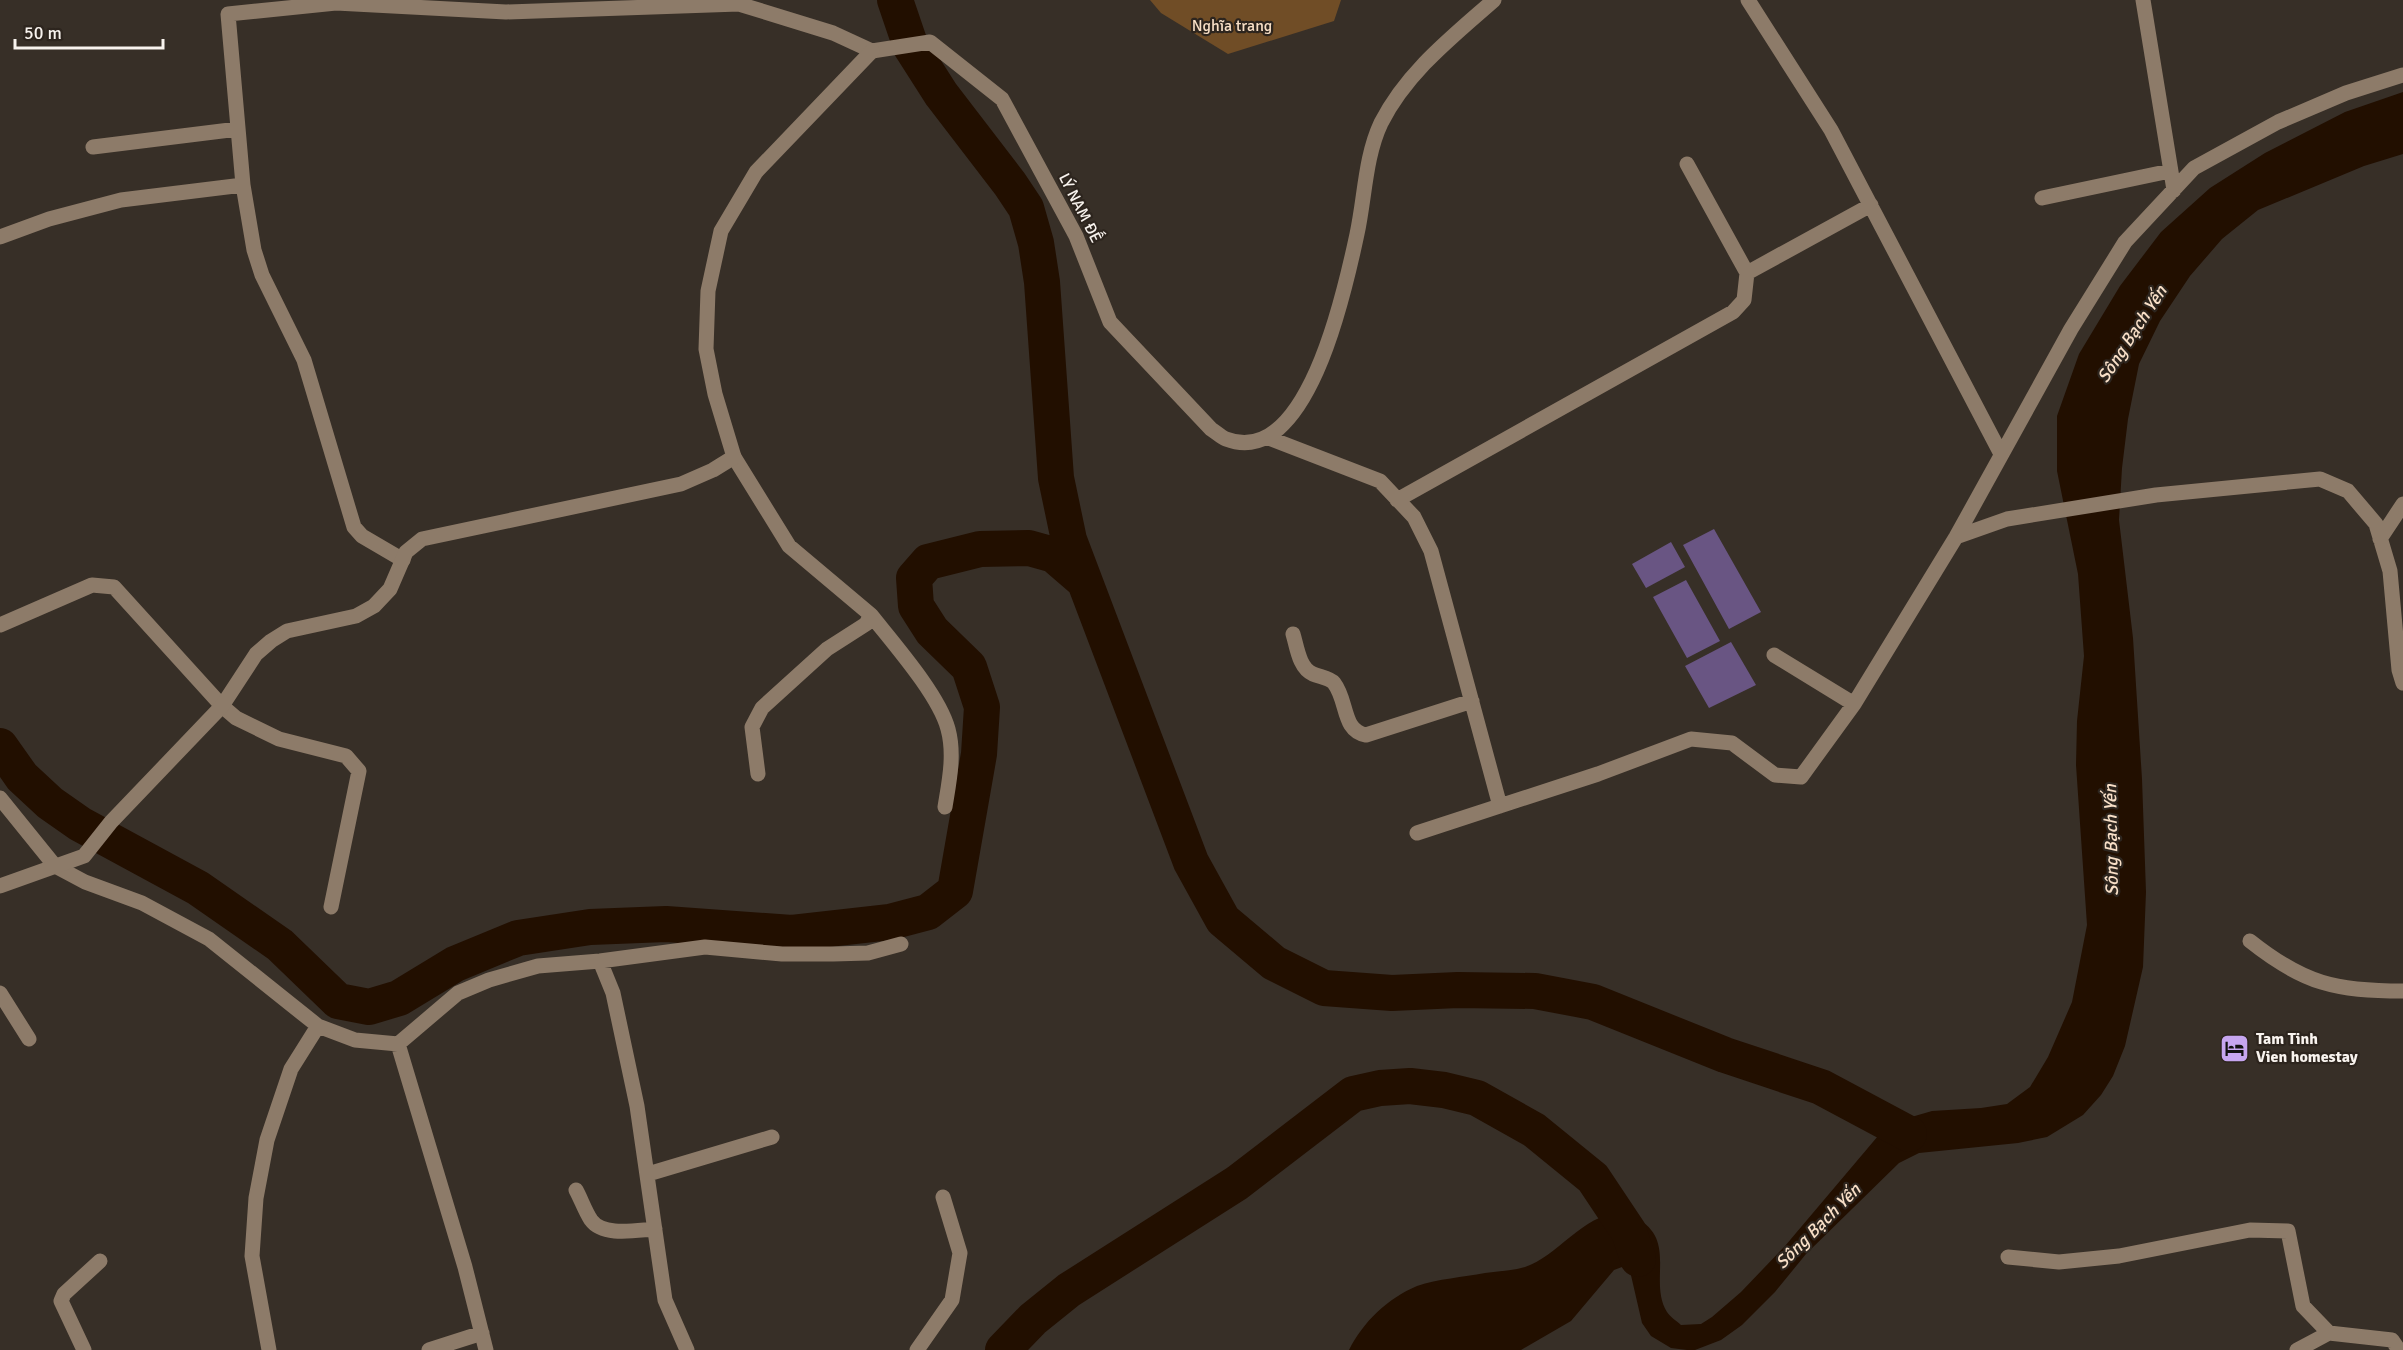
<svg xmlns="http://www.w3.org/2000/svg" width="2403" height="1350" font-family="Signika,sans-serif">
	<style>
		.green { fill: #704d26 }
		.water { fill: #220f00 }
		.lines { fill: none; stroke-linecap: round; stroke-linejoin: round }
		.river { stroke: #220f00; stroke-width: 36 }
		.building { fill: #695583 }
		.minor { stroke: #8d7b69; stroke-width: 15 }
		.minor-bridge { stroke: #8d7b69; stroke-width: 15 }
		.labels { text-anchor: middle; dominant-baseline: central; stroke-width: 4.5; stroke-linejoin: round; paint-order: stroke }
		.park-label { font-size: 16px; fill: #f8dfc6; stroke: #2d251e }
		.street-label { font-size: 16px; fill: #f8f3ee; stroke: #2d251e }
		.poi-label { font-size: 16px; font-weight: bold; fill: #f8f3ee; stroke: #2d251e; text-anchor: start }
		.water-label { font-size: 18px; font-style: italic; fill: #f8dfc7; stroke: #2d251e }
	</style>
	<rect width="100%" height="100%" fill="#372f27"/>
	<!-- green -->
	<path class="green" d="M1150,0h191l-7,21 -106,33 -67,-41z"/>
	<!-- water -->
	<path class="water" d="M2403,92v62l-39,12 -106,44 -36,29 -32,37 -30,45 -21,43 -11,55 -6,49 -3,52 14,118 9,141 4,113 -3,75 -18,79 -12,30 -12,19 -18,20 -36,22 -29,6 -99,10 -20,10 -93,91 -31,38 -33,33 -21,15 -26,10h-8l-16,-2 -20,-12 -9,-13 -12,-52 -8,-4 -8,3 -43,51 -50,29h-172c14,-28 39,-52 68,-64 21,-7 46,-9 68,-13 13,-2 27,-2 40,-6 36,-11 70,-70 111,-49 42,22 12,63 31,94 3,5 10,9 14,13l20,-1 11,-7 29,-25 44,-46 93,-110 23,-16 31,-9 49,-3 26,-4 23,-17 18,-30 24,-55 15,-77 -11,-160 1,-44 7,-65 -6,-82 -21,-103v-55l22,-62 41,-68 41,-54 49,-44 55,-35 80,-41z"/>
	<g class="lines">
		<!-- river -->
		<path class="river" d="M895,0l16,47 30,47 69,90 16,24 10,35 6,39 14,196 13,62 122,322 32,58 51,43 50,25 68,5 66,-3 77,1 58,11 132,53 96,32 88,47
			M0,746l22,31 28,26 30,21 118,64 82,57 58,56 31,6 30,-9 56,-34 63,-26 72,-11 76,-3 126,9 98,-11 38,-10 27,-21 24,-137 3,-47 -13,-40 -37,-36 -16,-25 -2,-28 14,-16 52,-13 49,-1 25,7 29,25
			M1003,1350l30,-31 36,-29 168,-107 116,-89 27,-6 30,-2 34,4 33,8 57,32 59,48 36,54 9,27"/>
	</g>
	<!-- building -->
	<path class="building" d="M1714,529l47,83 -32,17 -46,-84z
		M1671,542l14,25 -39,21 -14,-24z
		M1686,580l34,61 -33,17 -34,-61z
		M1731,642l25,43 -47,23 -24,-42z"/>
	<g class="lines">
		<!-- minor -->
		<path class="minor" d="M333,0l3,3 170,9 233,-8 94,29 39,18 58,-9 72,57 74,137 34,86 101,107c5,3 10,8 15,10 82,32 120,-154 131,-205 8,-37 8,-77 24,-111 26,-51 71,-86 113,-123
			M1748,0l83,130 170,324
			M2143,0l31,190
			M93,147l145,-18
			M1687,164l60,109 124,-68
			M243,185l11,65 8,25 42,85 50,167 8,9 41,24
			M2042,198l128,-27
			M0,237l49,-18 72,-19 122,-15 -15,-171 108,-11
			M1266,437l114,44 34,36 17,34 69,255
			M734,457l55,89 82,69 -5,9 -39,25 -65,59 -10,19 6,47
			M1397,500l336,-188 11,-12 3,-27
			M1956,537l51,-18 149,-24 164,-16 28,12 28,33 14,47 9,99 4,13
			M2380,539l23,-35
			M871,615c23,29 68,80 77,114 7,26 1,53 -3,78
			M0,625l92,-40 22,2 108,119 14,12 43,21 67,17 13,15 -28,136
			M1293,634c4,13 6,34 20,40 7,3 17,4 21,9 14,18 8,48 32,52l106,-34
			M1774,655l80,49
			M0,798l55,68 30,16 57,21 67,36 109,87 37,14 43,4 60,-51 31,-13 49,-14 62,-5 105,-14 77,7h51l35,-1 33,-9
			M1417,833l181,-59 93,-35 41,4 43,32 26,2 53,-73 102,-167 115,-208 54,-87 69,-74 84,-46 68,-29 57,-18
			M2250,941c54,43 86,50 153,50
			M600,961l13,32 24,113 28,194 22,50
			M0,993l29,46
			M398,1044l67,223 21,83
			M648,1174l124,-37
			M576,1190c5,9 9,21 15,30 12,17 46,10 64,9
			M2008,1257l51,5 60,-6 131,-26 38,1 15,75 26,27 63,7 7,10
			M84,1350l-23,-49 3,-7 36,-33
			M269,1350l-17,-94 4,-58 11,-58 24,-71 27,-43
			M429,1350l53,-17
			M917,1350l35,-50 8,-47 -17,-56
			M2297,1350l32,-17"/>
		<!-- minor-bridge -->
		<path class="minor-bridge" d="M0,886l84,-30 27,-34 111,-116 34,-52 15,-13 16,-10 69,-15 18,-10 16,-17 16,-37 16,-13 259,-55 32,-14 21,-13 -19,-63 -9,-45 2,-58 13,-60 35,-59 116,-121"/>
	</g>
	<!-- icons -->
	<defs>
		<symbol id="hotel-square" viewBox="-11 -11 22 22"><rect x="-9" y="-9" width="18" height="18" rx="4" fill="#c6a6f0" stroke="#2d251e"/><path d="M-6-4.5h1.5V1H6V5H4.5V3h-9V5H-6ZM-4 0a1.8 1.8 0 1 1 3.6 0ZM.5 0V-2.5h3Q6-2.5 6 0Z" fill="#111"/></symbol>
	</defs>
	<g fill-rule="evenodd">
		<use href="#hotel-square" x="2218" y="1032" width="33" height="33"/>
	</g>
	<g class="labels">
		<!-- park labels -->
		<g class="park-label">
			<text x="1232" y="26">Nghĩa trang</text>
		</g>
		<!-- street labels -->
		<g class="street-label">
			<text transform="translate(1080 208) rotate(63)">LÝ NAM ĐẾ</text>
		</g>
		<!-- poi labels -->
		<g class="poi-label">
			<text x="2256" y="1039">Tam Tinh<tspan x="2256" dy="18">Vien homestay</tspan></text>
		</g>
		<!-- water labels -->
		<g class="water-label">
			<text transform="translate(2132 334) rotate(-57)">Sông Bạch Yến</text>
			<text transform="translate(2111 840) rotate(-91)">Sông Bạch Yến</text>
			<text transform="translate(1818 1226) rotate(-45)">Sông Bạch Yến</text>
		</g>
	</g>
	<!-- scale -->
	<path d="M15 39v9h148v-9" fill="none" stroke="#f8f3ee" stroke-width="3"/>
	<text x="24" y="39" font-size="18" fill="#f8f3ee" stroke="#2d251e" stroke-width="4.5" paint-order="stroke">50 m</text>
</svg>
